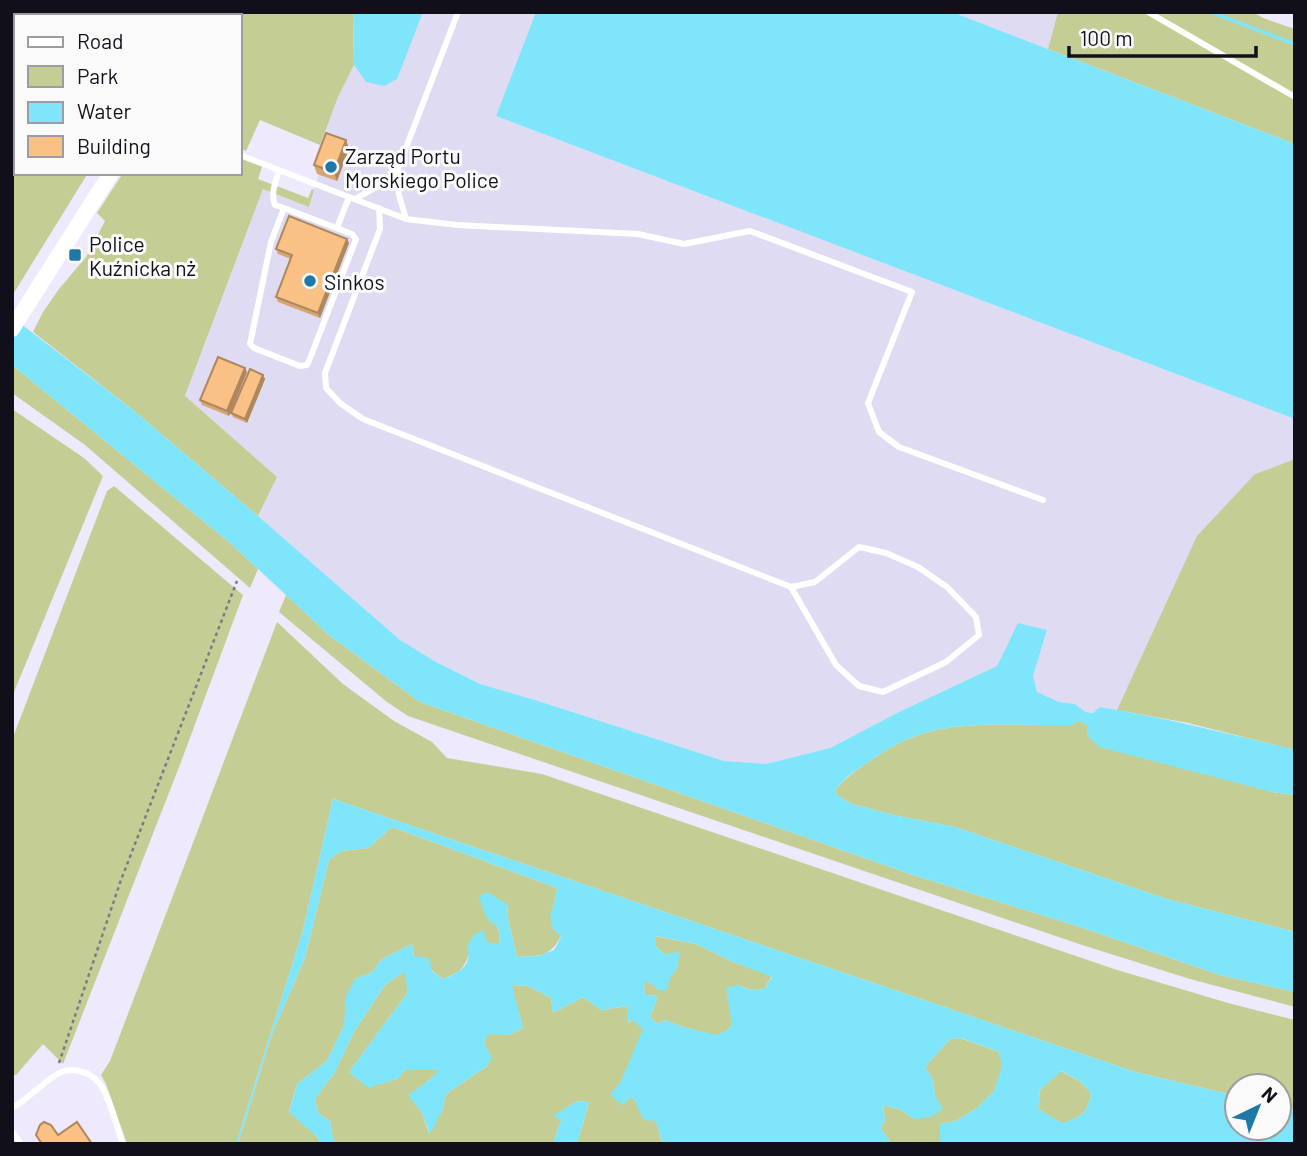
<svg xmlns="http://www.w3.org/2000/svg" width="1307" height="1156" font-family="Barlow,sans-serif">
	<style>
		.industrial { fill: #dfdbf2 }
		.green { fill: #c4ce94 }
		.water { fill: #7ee5fa; fill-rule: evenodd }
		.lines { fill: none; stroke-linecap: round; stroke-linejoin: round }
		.stream { stroke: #7ee5fa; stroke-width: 3.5 }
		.path { stroke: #7c7988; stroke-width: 2.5; stroke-dasharray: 3.5 3.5; stroke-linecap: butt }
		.service { stroke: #fff; stroke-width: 6 }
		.secondary { stroke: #fff; stroke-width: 16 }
		.wall { fill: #d6a672 }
		.shaded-wall { fill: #ae875d }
		.building { fill: #f9c185; stroke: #ae875d; stroke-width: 2 }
		.poi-dot { fill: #1f78a7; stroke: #fafafa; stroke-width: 2.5 }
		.labels { text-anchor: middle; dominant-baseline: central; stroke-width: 6; stroke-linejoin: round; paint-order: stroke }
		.poi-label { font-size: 21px; fill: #110f1a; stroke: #fafafa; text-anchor: start }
	</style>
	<rect width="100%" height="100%" fill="#eee9fd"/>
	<!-- industrial -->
	<path class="industrial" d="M423,12h113l-40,104 799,303v40l-40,15 -106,169 -32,67 -17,-3 -7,6 -9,-1 -9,-8 -16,-2 -22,-10 -4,-16 14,-45 -39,11 -11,24 -96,45 -71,37 -64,16 -42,-3 -189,-61 -55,-16 -44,-22 -36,-22 -142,-124 19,-39 -92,-80 78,-208 46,17 14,-46 -8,-3 23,-60 16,-32 12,17 30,-3z
		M952,12h106l-10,37z"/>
	<!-- green -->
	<path class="green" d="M234,12h119l1,53 -16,32 -18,48 -60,-25 -14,31 -6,-3v-132h-9z
		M1058,12h195l10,6 32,11v115l-247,-95z
		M16,103v70h72l-76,123v-189z
		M240,155l23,9 -5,15 50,19 4,-9 2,1 -5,17 -46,-18 -78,207 92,81 -19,39 -125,-106 -100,-78 10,-20 16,-23 27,-32 19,-36 -8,-8 26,-40h117z
		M12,365l217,177 29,27 -8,19 -165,-143 -73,-52z
		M12,409l72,49 19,18 -91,221z
		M1295,459v291l-107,-27 -71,-13 80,-174 58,-62z
		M114,486l129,109 -62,167 -118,302 -20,-20 -27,31h-4v-335l95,-249z
		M286,595l44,41 90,66 493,173 167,52 140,48 75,17v15l-105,-28 -111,-35 -671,-228 -21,-14 -108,-90z
		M277,622l66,62 51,37 38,21 15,16 95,16 572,195 114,34 67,17v90l-16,-4v-20h-42v10l-102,-24 -802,-273 -30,131 -67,214h-109l-21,-60 -5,-9 9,-14z
		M1078,721l194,71 23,3v137l-128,-33 -212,-72 -57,-11 -46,-12 -14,-8 -3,-6c11,-13 24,-22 38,-31 10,-7 21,-14 33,-19 46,-22 115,-14 165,-15z
		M392,827l165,61 -4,20 8,28c-11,21 -21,20 -44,21l-9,-38 -1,-15 -21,12c12,11 15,12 13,29l-11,-2 -19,11c-6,17 -10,18 -26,25l-29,-23 -2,-12 -30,15 -10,13 -17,7 -9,33 -2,13 -17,36 -30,23 -8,27 28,26 4,7h-83l34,-110 33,-76 24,-98 12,-9 27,-3z
		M655,936l41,8 35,17 41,15 -8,13 -12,1 -15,-5 -5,40 -6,6 -10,5c-17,-6 -35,-8 -51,-16l-7,4 -8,-7 8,-21 -13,-1 -1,-9 2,-7 12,11 19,-21 1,-10 -14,-5 -9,-9z
		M405,971l3,21 -59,80 19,15 29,-8 8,-9h35l-12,11 -19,14 13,18 7,20 13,-22 4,-17 41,-28 4,-8 -7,-15 4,-10 21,2 14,-7 -12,-43 17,1 23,12 2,15 30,-16 18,13 27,-4v17l5,-3 11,9 -23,52 17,24 6,15h12l6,23 -85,1 12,-42 -12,-1 -23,15 7,4 -8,24h-215l-5,-5 -3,-18 -12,-8 -3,-14 20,-27 19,-40 31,-47z
		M960,1038l39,14 4,14 -9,25 -17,17 -21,13 -16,3v20l-49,-1 -10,-14 4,-9 -2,-15 18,5 13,9 21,-23 -2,-16 -8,-13 25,-28z
		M1061,1071l20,11 10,11c-3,20 -11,24 -29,31l-24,-15 2,-19z"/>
	<!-- water -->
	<path class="water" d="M353,12h70l-26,67 -13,7 -18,-4 -12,-17z
		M536,12h416l343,132v275l-799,-303z
		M12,317l121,93 125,106 142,124 36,22 44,22 55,16 189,61 42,3 64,-16 71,-37 96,-45 21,-43 29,7 -14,46 4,16 22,10 16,2 10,8 8,1 7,-6c66,11 130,27 195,43v45l-23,-3 -173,-45 -12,-12v-10l-9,-4 -6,4c-51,1 -120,-7 -166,15 -12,5 -23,12 -33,19 -14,9 -27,17 -38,31l3,6 14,8 46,12 57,11 212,72 128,33v60l-75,-17 -140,-48 -167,-52 -493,-173 -90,-66 -101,-94 -217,-177z
		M333,799l802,273 102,24v32h42v-22l16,4v34h-355v-20l16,-3 21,-13 17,-17 8,-25 -3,-14 -38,-14 -11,1 -25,28 8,13 2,16 8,13 -12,8 -17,2 -13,-9 -18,-5 2,15 -4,9 10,14 2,1h-233l2,-2 -6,-21 -12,-1 -12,-24 -9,9 -13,-10 11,-14 22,-52 -10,-9 -6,3v-17l-26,4 -18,-13 -30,16 -2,-15 -23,-12 -16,-1 11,43 -14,7 -21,-1 -4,9 8,15 -5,8 -41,28 -4,17 -12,23 -8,-21 -14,-18 20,-14 11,-11h-34l-8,9 -29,9 -19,-16 59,-80 -4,-20 -19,13 -31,47 -19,40 -20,27 3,14 12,8 3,18 5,5h-17l-4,-7 -28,-25 8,-28 30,-23 17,-36 2,-29 9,-17 17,-7 10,-13 30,-15 2,12 15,2 3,13 11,8c17,-7 30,-13 24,-34l7,-10 9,-5 5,13 11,1c3,-25 -7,-14 -14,-30 -3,-6 -4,-13 -6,-18l8,-4 20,12 1,15 9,38 21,-1 16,-6 7,-13 -9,-9 -2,-15 3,-5 4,-20 -165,-61 -24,21 -27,3 -12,9 -24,98 -33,76 -34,110h-2l67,-214zM656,936l40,8 35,17 41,16 -8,12 -13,1 -14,-5 -11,3 6,37 -6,6 -10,4c-17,-5 -35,-7 -51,-15l-7,4 -8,-7 8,-21 -13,-1 -1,-9 3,-6 11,10h9l3,-12 7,-9 3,-17 -16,2 -9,-9zM1062,1071l19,11 10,11c-3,20 -11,25 -29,30l-24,-14 2,-19z
		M577,1101l12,1 -12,42h-24l8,-24 -8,-4z"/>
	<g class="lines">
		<!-- stream -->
		<path class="stream" d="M1210,12l85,32"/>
		<!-- path -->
		<path class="path" d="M145,16l1,-4
			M59,1063l62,-183 116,-299"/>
		<!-- service -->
		<path class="service" d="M1148,12l147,85
			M240,155l166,64 51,6 181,9 46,10 66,-13 162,61 -44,111 11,29 20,15 144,53
			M279,170c-3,11 -9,24 -4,35l9,3 68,26 4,5 -47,122 -2,4 -7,1 -46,-18 -4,-4 21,-102 13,-34
			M397,171l2,24 7,24
			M355,199l36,-20 6,-8 61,-159
			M379,208l1,21 -55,144 1,15 14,15 23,16 428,168 24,-5 44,-35 27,6 32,14 29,20 29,30 3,18 -33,27 -63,30 -24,-6 -23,-21 -45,-78
			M337,228l12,-31
			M12,1108c16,-9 28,-23 44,-33 14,-9 32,-5 43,8 10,11 18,46 24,61
			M12,1131l9,13"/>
		<!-- secondary -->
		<path class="secondary" d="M216,16l3,-4
			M12,329l99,-156"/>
	</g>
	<!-- wall -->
	<path class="wall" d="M349,149l-12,32 -20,-7 -3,-9z
		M349,243l-29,75 -42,-16 -2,-5 15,-38 -13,-5 -2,-5z
		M247,372l-18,44 -27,-11 -2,-5z
		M263,375l2,4 -18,44 -14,-6 -2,-4z"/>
	<!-- shaded-wall -->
	<path class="shaded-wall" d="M346,140l3,9 -12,32 -3,-9z
		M347,239l2,4 -29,75 -2,-5z
		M245,368l2,4 -18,44 -2,-5z
		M263,375l2,4 -18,44 -2,-4z"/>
	<!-- building -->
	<path class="building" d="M326,133l20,7 -12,32 -20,-7z
		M289,216l58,23 -29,74 -42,-16 16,-42 -16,-6z
		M218,357l27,11 -18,43 -27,-11z
		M250,369l13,6 -18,44 -14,-6z
		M44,1122l7,3 7,10 19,-13 15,22h-50l-6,-9 4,-10z"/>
	<!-- markers -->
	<g class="poi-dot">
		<circle cx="331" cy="167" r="7"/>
		<rect x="68" y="248" width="14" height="14" rx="3.5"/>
		<circle cx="310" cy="281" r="7"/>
	</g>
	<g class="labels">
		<!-- poi labels -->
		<g class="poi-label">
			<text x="345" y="155">Zarząd Portu<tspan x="345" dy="24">Morskiego Police</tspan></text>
			<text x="89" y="243">Police<tspan x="89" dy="24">Kuźnicka nż</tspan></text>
			<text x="324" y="281">Sinkos</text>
		</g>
	</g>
	<!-- border -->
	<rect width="1307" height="1156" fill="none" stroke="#110f1a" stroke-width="28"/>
	<!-- legend -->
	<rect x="14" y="14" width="228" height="161" fill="#fafafa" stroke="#9d9ca0" stroke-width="2"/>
	<rect x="28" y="37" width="35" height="10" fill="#ffffff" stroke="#9d9ca0" stroke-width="2"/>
	<text x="77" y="49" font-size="21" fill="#110f1a">Road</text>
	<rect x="28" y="66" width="35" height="21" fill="#c4ce94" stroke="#9d9ca0" stroke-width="2"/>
	<text x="77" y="84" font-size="21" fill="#110f1a">Park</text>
	<rect x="28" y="102" width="35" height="21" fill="#7ee5fa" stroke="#9d9ca0" stroke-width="2"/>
	<text x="77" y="119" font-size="21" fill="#110f1a">Water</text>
	<rect x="28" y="136" width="35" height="21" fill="#f9c185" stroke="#9d9ca0" stroke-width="2"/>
	<text x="77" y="154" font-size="21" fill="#110f1a">Building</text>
	<!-- north arrow -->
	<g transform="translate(1258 1107) rotate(43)"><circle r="33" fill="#fafafa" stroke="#9d9ca0" stroke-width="2"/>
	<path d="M0-5L12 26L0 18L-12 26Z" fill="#1f78a7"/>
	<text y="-10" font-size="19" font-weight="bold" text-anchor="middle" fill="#110f1a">N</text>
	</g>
	<!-- scale -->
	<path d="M1069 46v10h187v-10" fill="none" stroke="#110f1a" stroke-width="3.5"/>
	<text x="1080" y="46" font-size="21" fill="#110f1a" stroke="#fafafa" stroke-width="5" paint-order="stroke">100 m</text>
</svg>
